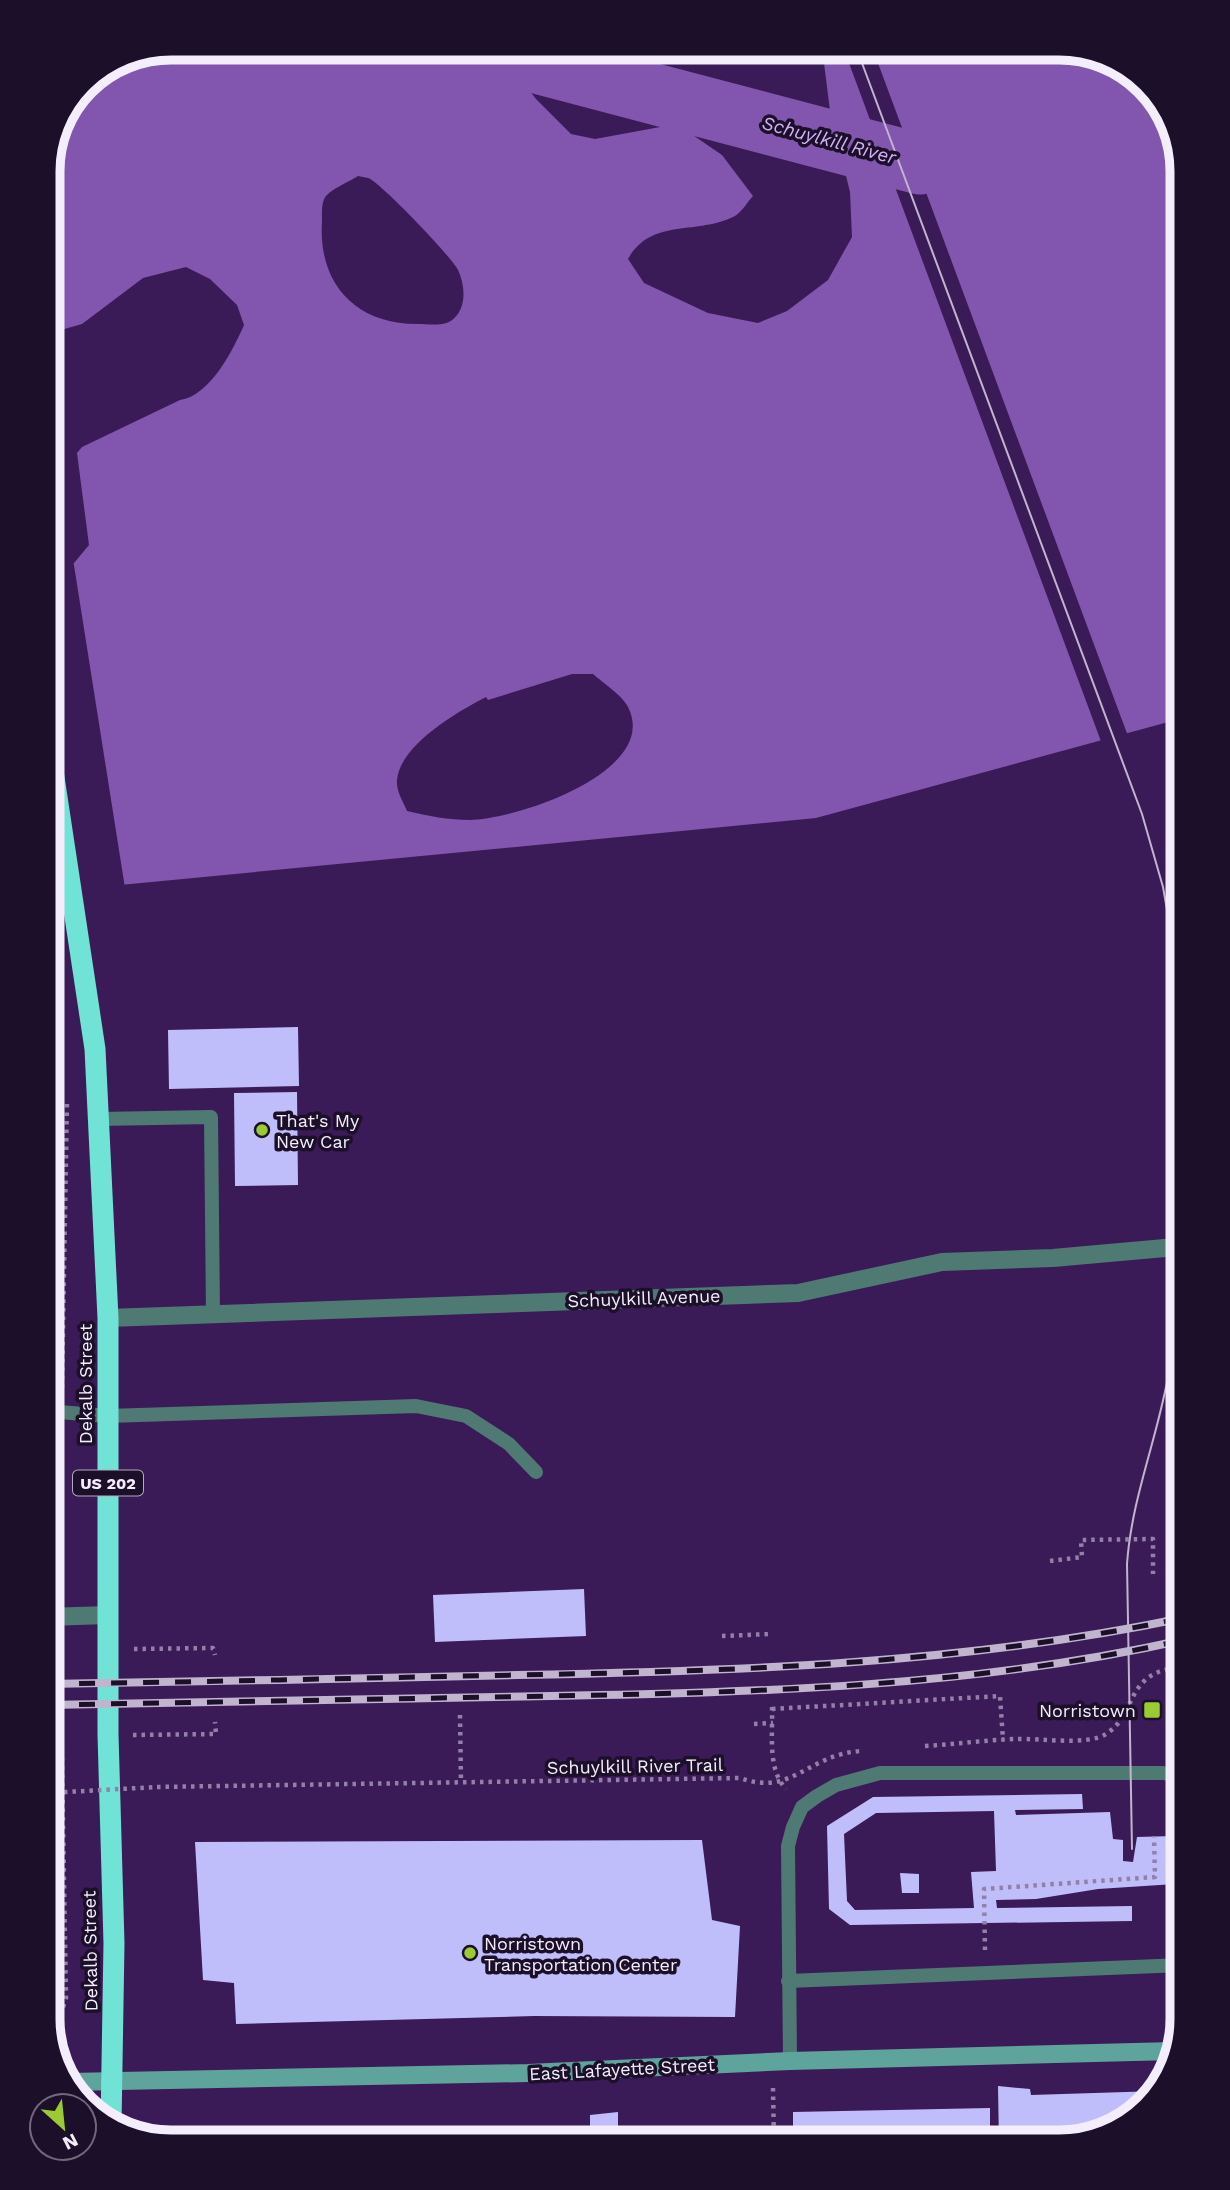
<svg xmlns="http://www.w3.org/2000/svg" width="1230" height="2190" font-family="'Work Sans',sans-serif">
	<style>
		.green { fill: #7a3044 }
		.water { fill: #8255ae; fill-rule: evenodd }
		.pier { fill: #3b1b57 }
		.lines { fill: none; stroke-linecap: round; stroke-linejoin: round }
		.river { stroke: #8255ae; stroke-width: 61 }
		.building { fill: #c0befa; fill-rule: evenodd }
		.path { stroke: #9380a6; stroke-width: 4.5; stroke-dasharray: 3.5 5; stroke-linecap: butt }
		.lane { stroke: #4f7a74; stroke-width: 14 }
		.street { stroke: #4f7a74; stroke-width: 18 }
		.secondary { stroke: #5ea49c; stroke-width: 18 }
		.highway { stroke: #71e3d6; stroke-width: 21 }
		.tram { stroke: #c1b4cf; stroke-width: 2 }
		.rail-casing { stroke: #c1b4cf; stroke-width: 8 }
		.rail { stroke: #1c0f29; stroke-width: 5; stroke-dasharray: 16; stroke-linecap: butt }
		.path-bridge { stroke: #9380a6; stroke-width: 4.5; stroke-dasharray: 3.5 5; stroke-linecap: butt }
		.poi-dot { fill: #9bcb33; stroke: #1c0f29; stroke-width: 2.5 }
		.labels { text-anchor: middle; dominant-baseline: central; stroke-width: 7; stroke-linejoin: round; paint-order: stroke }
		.shield { fill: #1c0f29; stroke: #b2aabd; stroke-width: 2 }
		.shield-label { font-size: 16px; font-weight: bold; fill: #f3edfc }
		.poi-label { font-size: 18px; fill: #f3edfc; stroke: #1c0f29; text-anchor: start }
		.street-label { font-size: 18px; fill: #f3edfc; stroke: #1c0f29 }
		.water-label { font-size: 19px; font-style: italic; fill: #d2b1f7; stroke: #1c0f29 }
		.rim { fill: none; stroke: #f3edfc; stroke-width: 9 }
	</style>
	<rect width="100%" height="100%" fill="#3b1b57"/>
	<!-- green -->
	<path class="green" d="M55,1819v189l-2,16 -4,3 -2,-207z"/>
	<!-- water -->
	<path class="water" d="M171,47h365l-15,11 -6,14 21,27 35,35 24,5 76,-14 13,4 38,26 31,41c-6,6 -10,15 -18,20 -39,20 -83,1 -107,43l16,24 64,30 50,10 29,-12 41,-31 24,-43 -2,-45 -20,-81 -8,-64 246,1 60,20 45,55 10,48v547l-367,100 -769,74 20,-329h7l15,-18 -12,-92 5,-6 98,-47c30,-4 53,-50 64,-75l-7,-20 -27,-26 -24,-12 -43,11 -61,46 -35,10v-171l37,-80 40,-27zM358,176c3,1 7,1 10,2 11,3 84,79 90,92 8,17 9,42 -9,52 -8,4 -22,2 -32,2 -62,0 -99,-41 -95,-102 0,-7 -1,-20 4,-26 7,-8 23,-14 32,-20zM572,674h21c10,9 29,21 35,33 33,65 -114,113 -158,113 -21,0 -42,-4 -63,-9 -4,-10 -11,-20 -10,-31 3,-35 60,-68 89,-83l2,3z"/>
	<!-- pier -->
	<path class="pier" d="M843,47h29l256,689 -26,8z
		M73,559l52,329 -78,8v-331z"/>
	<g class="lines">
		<!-- river -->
		<path class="river" d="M476,47l444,117"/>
	</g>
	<!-- building -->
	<path class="building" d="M298,1027l1,59 -130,3 -1,-59z
		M297,1092l1,93 -63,1 -1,-93z
		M584,1589l2,47 -151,6 -2,-47z
		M1082,1794l1,15 -68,1 1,5 94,-3 3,27 10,1v21l10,1 4,-25 37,-1 1,48 -77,5 -62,10 -40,1 1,8 135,-2v15l-282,4 -21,-16 -2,-83 46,-29zM994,1811l2,60 -25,1 3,36 -119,2 -8,-9 -3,-67 32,-21z
		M702,1840l10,80 28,6 -5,91 -201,-1 -298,8 -2,-41 -31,-3 -8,-138z
		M900,1873l19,1v19h-17z
		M998,2086l32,3 1,6 127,-4 -51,42 -48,10h-60z
		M990,2108v35h-197v-31z
		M618,2112v31h-28v-28z
		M289,2131l1,12h-125l-1,-9z"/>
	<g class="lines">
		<!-- path -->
		<path class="path" d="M62,1388l5,-288
			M1050,1561l32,-4 -1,-17 72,-1v35
			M60,1591l1,-155
			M722,1636l49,-2
			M134,1649l79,-1 2,7
			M772,1707c1,27 -5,62 14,82
			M772,1709l228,-13 3,44
			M460,1715l1,67
			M754,1724l19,-1
			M133,1735l83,-1 -1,-12
			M925,1746c31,-2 61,-6 91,-7 24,-1 71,7 90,-5 33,-21 17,-63 77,-67
			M157,1787l583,-9c52,19 68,-24 121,-27
			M985,1950l-1,-61 171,-12 -1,-41
			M47,2019l12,1 7,-22 -6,-356
			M773,2088l1,55"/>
		<!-- lane -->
		<path class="lane" d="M99,1119l112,-2 2,197
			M47,1411l61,5 308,-10 50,10 43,28 27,28
			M788,1981l395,-16
			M790,2061l-2,-215 5,-19 9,-20 15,-11 19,-11 44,-12h283l20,4"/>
		<!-- street -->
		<path class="street" d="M108,1318l690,-25 144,-31 111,-4 123,-11
			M47,1617l60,-2"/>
		<!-- secondary -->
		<path class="secondary" d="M69,2082l459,-9 262,-12 384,-10"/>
		<!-- highway -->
		<path class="highway" d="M47,731l48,318 13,269v416l6,209 -3,182"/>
		<!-- tram -->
		<path class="tram" d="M856,47l286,767 21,73 20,113
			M1179,1309v94l-6,74 8,411
			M1178,1319l5,-42
			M1132,1849l-5,-285c5,-71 34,-134 44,-204"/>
		<defs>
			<path id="rail" d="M47,1684c157,-2 313,-6 470,-9 223,-4 446,-11 666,-57
				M47,1705c168,-3 336,-6 504,-9 213,-4 423,-9 632,-56"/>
		</defs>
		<!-- rail casing -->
		<use href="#rail" class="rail-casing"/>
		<!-- rail -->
		<use href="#rail" class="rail"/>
		<!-- path-bridge -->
		<path class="path-bridge" d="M47,1793l110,-6"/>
	</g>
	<!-- markers -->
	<g class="poi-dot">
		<circle cx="262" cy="1130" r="7"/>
		<rect x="1143" y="1701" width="18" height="18" rx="3.5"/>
		<circle cx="470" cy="1953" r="7"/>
	</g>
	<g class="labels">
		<!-- shield labels -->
		<rect class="shield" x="73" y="1470.5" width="70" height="25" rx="5"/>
		<g class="shield-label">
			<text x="108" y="1483">US 202</text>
		</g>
		<!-- poi labels -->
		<g class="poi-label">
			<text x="276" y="1120">That's My<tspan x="276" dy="21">New Car</tspan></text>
			<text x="1136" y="1710" text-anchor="end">Norristown</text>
			<text x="484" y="1943">Norristown<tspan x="484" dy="21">Transportation Center</tspan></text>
		</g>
		<!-- street labels -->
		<g class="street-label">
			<text transform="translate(644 1298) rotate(-2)">Schuylkill Avenue</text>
			<text transform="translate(85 1384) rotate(-90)">Dekalb Street</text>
			<text transform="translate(635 1766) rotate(-1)">Schuylkill River Trail</text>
			<text transform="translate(90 1951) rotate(-91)">Dekalb Street</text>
			<text transform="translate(622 2069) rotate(-3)">East Lafayette Street</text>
		</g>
		<!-- water labels -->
		<g class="water-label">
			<text transform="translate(829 140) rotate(15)">Schuylkill River</text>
		</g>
	</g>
	<!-- crop -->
	<path d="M0 0H1230V2190H0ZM171 60H1059A111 111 0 0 1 1170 171V2019A111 111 0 0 1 1059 2130H171A111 111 0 0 1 60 2019V171A111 111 0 0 1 171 60Z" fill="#1c0f29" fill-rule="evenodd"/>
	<path class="rim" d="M171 60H1059A111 111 0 0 1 1170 171V2019A111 111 0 0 1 1059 2130H171A111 111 0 0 1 60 2019V171A111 111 0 0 1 171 60Z"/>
	<!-- north arrow -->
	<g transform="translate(63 2127) rotate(153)"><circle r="33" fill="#1c0f29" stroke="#72687d" stroke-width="2"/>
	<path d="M0-5L12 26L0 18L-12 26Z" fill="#9bcb33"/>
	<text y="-10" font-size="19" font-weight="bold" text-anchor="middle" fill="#f3edfc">N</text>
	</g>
</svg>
